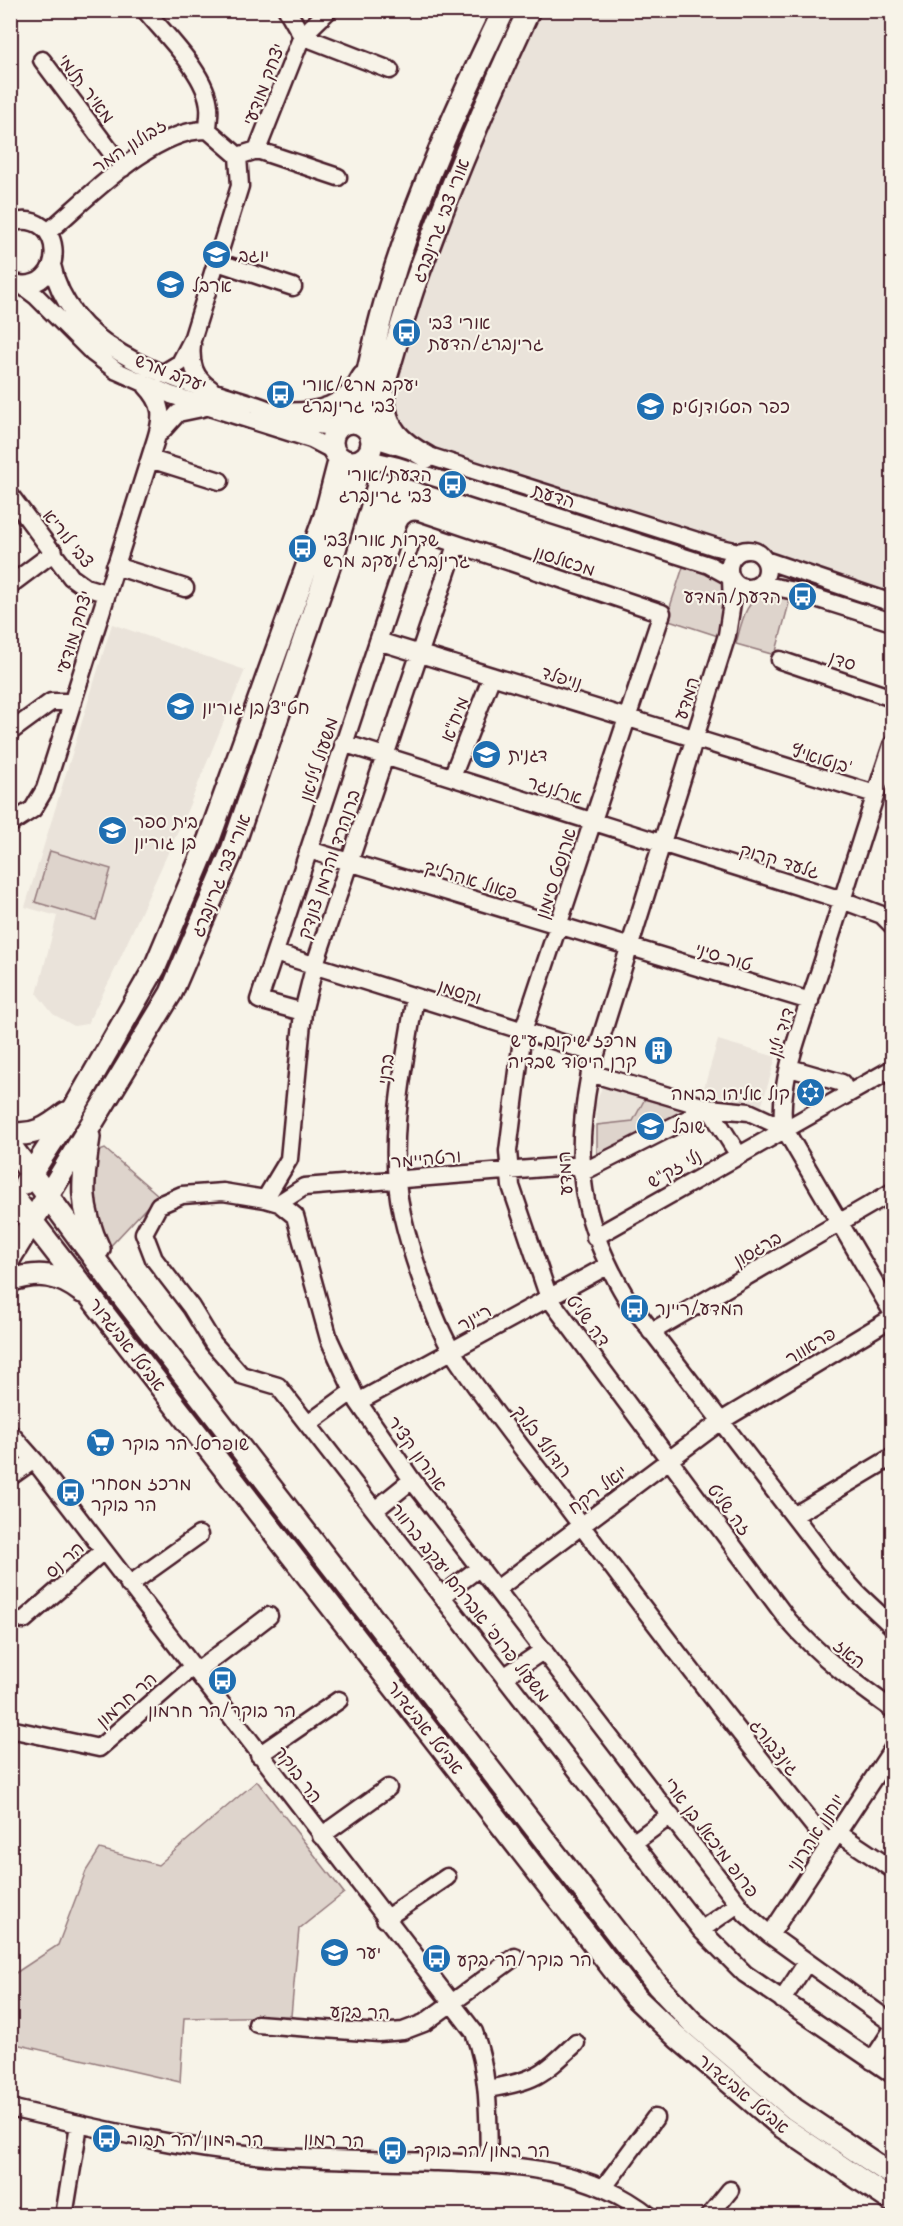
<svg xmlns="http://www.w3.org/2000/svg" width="903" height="2226" font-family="Mali,'Playpen Sans Hebrew',sans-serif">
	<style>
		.built { fill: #eae3da }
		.green { fill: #ded4cc; stroke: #947a7c; stroke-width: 1.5 }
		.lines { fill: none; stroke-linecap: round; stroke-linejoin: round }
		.minor-casing { stroke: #4a1f2b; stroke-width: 21 }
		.major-casing { stroke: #4a1f2b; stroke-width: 26 }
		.minor { stroke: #f7f3e8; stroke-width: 16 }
		.major { stroke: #f7f3e8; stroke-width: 21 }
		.labels { text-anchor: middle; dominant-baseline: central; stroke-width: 4.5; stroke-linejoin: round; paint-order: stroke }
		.street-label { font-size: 18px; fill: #4a1f2b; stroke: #f7f3e8 }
		.poi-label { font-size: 18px; fill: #4a1f2b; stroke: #f7f3e8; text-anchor: start }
	</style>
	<rect width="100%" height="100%" fill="#f7f3e8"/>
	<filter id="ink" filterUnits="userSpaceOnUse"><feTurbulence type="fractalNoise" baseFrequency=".0167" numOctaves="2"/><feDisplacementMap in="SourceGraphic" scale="12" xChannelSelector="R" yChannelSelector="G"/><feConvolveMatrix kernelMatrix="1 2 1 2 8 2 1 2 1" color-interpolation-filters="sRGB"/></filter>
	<g filter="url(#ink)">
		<!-- built -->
		<path class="built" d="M491,11h401v605l-127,-51 -397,-128 -7,-8 -4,-8 24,-140 70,-186z
			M112,624l133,46 -58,141 -75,165 -25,48 -13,2 -21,-12 -16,-20 20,-78 -32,-9z
			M718,1040l58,17 -15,51 -58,-17z
			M604,1081l44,12 -15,28 -36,4 -1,-21z"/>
		<!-- green -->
		<path class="green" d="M684,564c10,3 23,5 32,10 20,12 7,46 2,62l-52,-17z
			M769,590l22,6 -16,59 -39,-11c6,-23 9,-45 33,-54z
			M50,851l61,18 -15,51 -61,-18z
			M648,1093l61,15 -112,58v-41l36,-4z
			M105,1149l53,46 -56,60 -16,-99z
			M257,1781l87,112 -45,36 -8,87 -107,2 -4,64 -169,-39v-67l47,-31 28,-74 14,-22 58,16z"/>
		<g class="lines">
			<defs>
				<path id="minor" d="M145,10c20,25 62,64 64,97 1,7 -1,16 -1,23
					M287,10l15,26 88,34
					M42,60l81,108
					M257,150l81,27
					M238,156l19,-6 45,-114 27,-26
					M10,223c58,-17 57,74 4,60
					M48,232c39,-33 106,-104 160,-102l30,26
					M217,262l76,25
					M52,265c19,90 126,115 201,139 28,9 58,25 88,22
					M20,284l16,12 57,57 24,18 54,24 140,44 23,12
					M192,344c-2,19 2,34 19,45
					M162,374l18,-11 12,-23 48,-154 -2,-30
					M160,433l18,-20 24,-5
					M372,438l344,109 23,5
					M364,458l34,8 311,99 20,11
					M150,459l70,22
					M10,495l61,82 14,10 20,6
					M729 569a19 19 0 1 1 38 0a19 19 0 1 1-38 0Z
					M765,560l127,43
					M115,566l70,22
					M731,579l1,24 -5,32 -137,438c-17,91 -11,146 37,226l202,263 29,32 34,32
					M760,584l30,6 102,32
					M10,585l44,-33
					M378,641l497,153
					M780,660l112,38
					M10,732l41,-30h22
					M343,743l499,157 40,15 10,10
					M892,745c-25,74 -48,150 -72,225 -14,44 -44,113 -36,158l108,184
					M452,777l40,-101
					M10,824l23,-15 12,-20 111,-350c7,-23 7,-35 -10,-53
					M309,850l501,151
					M275,953l319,100
					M415,997c-11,70 -29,147 -13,217 8,36 32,108 51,139 38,58 83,112 124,167 82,110 166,218 252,325
					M303,1012l-44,-12 156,-470 247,83 -139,418 -15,120 3,35 38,112 239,322c31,36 66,62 104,89
					M790,1068l52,15 6,11
					M590,1073l119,35 40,4 35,16
					M581,1173l128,-65 29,46
					M265,1199l24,-40 14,-147 12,-48 141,-419
					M279,1203l25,-16 277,-22
					M595,1237l297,-168
					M651,1332l241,-140
					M358,1402l249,-136
					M308,1424l45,-33
					M10,1433l24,27 440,572c16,45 14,85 15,132
					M10,1477l24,-17
					M375,1510l37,-30
					M795,1515l97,-58
					M129,1585l70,-50
					M497,1589l224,-168 171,-103
					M442,1596l38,-29
					M24,1620l79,-69
					M196,1672l73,-56
					M504,1677l40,-27
					M10,1729l89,19 93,-81
					M259,1755l80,-55
					M838,1833l54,36
					M321,1836l67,-48
					M633,1843l38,-28
					M385,1919l62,-42
					M701,1930l37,-26
					M770,1935l122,-185
					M782,2000l25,-38
					M892,2023l-122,-88 -24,-21 -334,-434 -54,-78 -29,-63 -34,-123 -16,-13 -14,-4 -42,-7 -41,3 -23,10 -15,28 10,26 37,48 22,36 28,32 37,11 423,544 44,44 147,100
					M257,2024l122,9 24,-2 21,-8 91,-66
					M872,2061l20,-31
					M488,2089c48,-9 52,-12 88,-46
					M10,2108c85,20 168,40 255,48 58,4 116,4 173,6 75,3 151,5 212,54
					M604,2187l51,-69
					M64,2216l15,-91
					M709,2216l21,-26"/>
				<path id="major" d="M384,397c0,32 17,46 43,60
					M285,414c32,1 63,-6 78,-37
					M332 442a20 20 0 1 1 40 0a20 20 0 1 1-40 0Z
					M346,423l8,-8 7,-13c9,-39 17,-78 29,-116 28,-95 71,-187 114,-276
					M372,436l2,-20c14,-42 25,-85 39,-127 34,-95 73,-187 116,-279
					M10,1133c24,4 38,-6 56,-20
					M89,1137c-7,46 -10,69 10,112
					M10,1145l110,148 538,693 34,36 102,87 98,66
					M25,1183l51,-78 79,-138 54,-128 116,-323 15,-58
					M10,1193l625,804 43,41 103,88 111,75
					M10,1258l161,-265 59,-137 105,-307 26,-89
					M10,1281c28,-10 49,-7 72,11"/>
			</defs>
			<!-- minor casing -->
			<use href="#minor" class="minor-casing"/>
			<!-- major casing -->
			<use href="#major" class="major-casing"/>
			<!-- minor -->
			<use href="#minor" class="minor"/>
			<!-- major -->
			<use href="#major" class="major"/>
		</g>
	</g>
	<!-- icons -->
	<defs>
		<symbol id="school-disc" viewBox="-11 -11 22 22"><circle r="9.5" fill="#1f6fb2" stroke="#f7f3e8"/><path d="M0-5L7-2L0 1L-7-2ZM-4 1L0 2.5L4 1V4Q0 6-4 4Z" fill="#fff"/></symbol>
		<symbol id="bus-disc" viewBox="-11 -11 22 22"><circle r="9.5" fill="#1f6fb2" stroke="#f7f3e8"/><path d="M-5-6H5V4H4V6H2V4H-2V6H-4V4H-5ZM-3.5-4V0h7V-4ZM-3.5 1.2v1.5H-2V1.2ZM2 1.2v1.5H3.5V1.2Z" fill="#fff"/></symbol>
		<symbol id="university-disc" viewBox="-11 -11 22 22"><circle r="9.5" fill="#1f6fb2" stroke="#f7f3e8"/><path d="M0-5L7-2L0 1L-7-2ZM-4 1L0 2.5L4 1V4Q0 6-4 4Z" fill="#fff"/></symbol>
		<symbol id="building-disc" viewBox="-11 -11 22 22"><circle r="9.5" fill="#1f6fb2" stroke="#f7f3e8"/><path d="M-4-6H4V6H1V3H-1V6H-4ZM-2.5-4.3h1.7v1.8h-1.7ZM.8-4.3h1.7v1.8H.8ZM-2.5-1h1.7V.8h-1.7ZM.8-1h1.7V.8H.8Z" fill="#fff"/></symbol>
		<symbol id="synagogue-disc" viewBox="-11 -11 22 22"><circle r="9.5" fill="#1f6fb2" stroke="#f7f3e8"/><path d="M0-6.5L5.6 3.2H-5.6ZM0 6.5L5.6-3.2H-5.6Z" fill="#fff"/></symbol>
		<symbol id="supermarket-disc" viewBox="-11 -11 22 22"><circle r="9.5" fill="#1f6fb2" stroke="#f7f3e8"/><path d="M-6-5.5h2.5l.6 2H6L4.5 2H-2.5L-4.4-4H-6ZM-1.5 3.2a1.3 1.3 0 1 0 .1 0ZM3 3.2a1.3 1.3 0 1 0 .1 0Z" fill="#fff"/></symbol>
	</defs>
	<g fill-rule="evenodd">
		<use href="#school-disc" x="200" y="238" width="33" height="33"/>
		<use href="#school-disc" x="154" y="268" width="33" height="33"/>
		<use href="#bus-disc" x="390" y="316" width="33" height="33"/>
		<use href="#bus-disc" x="264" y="378" width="33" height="33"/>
		<use href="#university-disc" x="634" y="390" width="33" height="33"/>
		<use href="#bus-disc" x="436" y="468" width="33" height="33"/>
		<use href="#bus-disc" x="286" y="532" width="33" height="33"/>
		<use href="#bus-disc" x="786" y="580" width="33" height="33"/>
		<use href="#school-disc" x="164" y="690" width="33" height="33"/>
		<use href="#school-disc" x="470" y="738" width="33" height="33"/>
		<use href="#school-disc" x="96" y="814" width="33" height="33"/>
		<use href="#building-disc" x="642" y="1034" width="33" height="33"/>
		<use href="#synagogue-disc" x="794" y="1076" width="33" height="33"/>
		<use href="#school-disc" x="634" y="1110" width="33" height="33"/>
		<use href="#bus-disc" x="618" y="1292" width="33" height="33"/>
		<use href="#supermarket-disc" x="84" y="1426" width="33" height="33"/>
		<use href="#bus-disc" x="54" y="1476" width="33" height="33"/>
		<use href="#bus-disc" x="206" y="1664" width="33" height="33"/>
		<use href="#school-disc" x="318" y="1936" width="33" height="33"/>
		<use href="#bus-disc" x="420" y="1942" width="33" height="33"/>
		<use href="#bus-disc" x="90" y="2122" width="33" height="33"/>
		<use href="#bus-disc" x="376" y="2134" width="33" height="33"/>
	</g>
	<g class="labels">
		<!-- street labels -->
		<g class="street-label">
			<text transform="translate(263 84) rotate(-69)">יצחק מודעי</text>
			<text transform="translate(87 88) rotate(53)">מאיר תלמי</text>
			<text transform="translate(129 145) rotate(-33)">זבולון המר</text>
			<text transform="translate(440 220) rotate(-69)">אורי צבי גרינברג</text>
			<text transform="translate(171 372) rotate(21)">יעקב מרש</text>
			<text transform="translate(554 495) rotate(18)">הדעת</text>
			<text transform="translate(69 538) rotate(51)">צבי לוריא</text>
			<text transform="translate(565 560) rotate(18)">מכאלסון</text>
			<text transform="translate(73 632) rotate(-73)">יצחק מודעי</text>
			<text transform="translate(843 660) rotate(19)">סדן</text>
			<text transform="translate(562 677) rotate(17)">נויפלד</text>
			<text transform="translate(686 698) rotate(-72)">המדע</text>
			<text transform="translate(454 719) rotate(-69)">מיח"א</text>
			<text transform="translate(822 758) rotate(17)">בנטואיץ'</text>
			<text transform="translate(318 759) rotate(-72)">משעול ליליאן</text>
			<text transform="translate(555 789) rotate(18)">ארלנגר</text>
			<text transform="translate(780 860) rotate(17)">גלעד קרוק</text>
			<text transform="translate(328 864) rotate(-71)">ברנהרד והרמן צונדק</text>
			<text transform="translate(555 873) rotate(-72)">ארנסט סימון</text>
			<text transform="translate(220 875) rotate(-68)">אורי צבי גרינברג</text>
			<text transform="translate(471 879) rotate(17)">פאול אהרליך</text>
			<text transform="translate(724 956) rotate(17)">טור סיני</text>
			<text transform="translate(460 991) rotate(18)">וקסמן</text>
			<text transform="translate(780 1032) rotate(-73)">דוד ילין</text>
			<text transform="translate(385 1069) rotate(-83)">ברני</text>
			<text transform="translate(426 1158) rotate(-5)">ורטהיימר</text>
			<text transform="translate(674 1168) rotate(-30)">נלי זק"ש</text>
			<text transform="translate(564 1173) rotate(-93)">המדע</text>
			<text transform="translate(757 1248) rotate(-30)">ברגסון</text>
			<text transform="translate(474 1317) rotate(-29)">ריינר</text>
			<text transform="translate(589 1320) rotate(53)">דה שליט</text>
			<text transform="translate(128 1344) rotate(52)">אביטל אביגדור</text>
			<text transform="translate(810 1345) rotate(-31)">פראוור</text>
			<text transform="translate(543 1441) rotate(53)">רודולף בלוך</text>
			<text transform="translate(418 1453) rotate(54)">אהרון קציר</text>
			<text transform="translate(597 1489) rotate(-37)">יואל רקח</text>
			<text transform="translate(730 1509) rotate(53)">זה שליט</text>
			<text transform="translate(64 1559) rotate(-41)">הר נס</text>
			<text transform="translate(471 1602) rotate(52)">משעול פרופ' אברהם יעקב ברוור</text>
			<text transform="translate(850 1653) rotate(39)">האז</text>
			<text transform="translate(126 1699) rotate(-41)">הר חרמון</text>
			<text transform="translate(426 1727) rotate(52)">אביטל אביגדור</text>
			<text transform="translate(775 1747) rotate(51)">גינצבורג</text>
			<text transform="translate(299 1774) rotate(53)">הר בוקר</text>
			<text transform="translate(815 1832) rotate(-57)">יוחנן אהרוני</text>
			<text transform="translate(712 1837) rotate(53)">פרופ מיכאל בן ארי</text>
			<text transform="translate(360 2011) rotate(2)">הר בקע</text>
			<text transform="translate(744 2093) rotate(40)">אביטל אביגדור</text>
			<text transform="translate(334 2139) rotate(2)">הר רמון</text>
		</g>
		<!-- poi labels -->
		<g class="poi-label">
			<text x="238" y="255">יוגב</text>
			<text x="192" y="285">ארבל</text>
			<text x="428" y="322">אורי צבי<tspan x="428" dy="21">גרינברג/הדעת</tspan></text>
			<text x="302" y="384">יעקב מרש/אורי<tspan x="302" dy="21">צבי גרינברג</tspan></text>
			<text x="672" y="406">כפר הסטודנטים</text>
			<text x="432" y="474" text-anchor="end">הדעת/אורי<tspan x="432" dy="21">צבי גרינברג</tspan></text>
			<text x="323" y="539">שדרות אורי צבי<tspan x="323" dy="21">גרינברג/יעקב מרש</tspan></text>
			<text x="781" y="596" text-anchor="end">הדעת/המדע</text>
			<text x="202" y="707">חט"צ בן גוריון</text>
			<text x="508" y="754">דגנית</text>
			<text x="134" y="821">בית ספר<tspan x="134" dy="21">בן גוריון</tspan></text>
			<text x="637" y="1040" text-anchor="end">מרכז שיקום ע"ש<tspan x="637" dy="21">קרן היסוד שבדיה</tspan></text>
			<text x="790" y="1093" text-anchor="end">קול אליהו ברמה</text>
			<text x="672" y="1126">שובל</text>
			<text x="655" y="1308">המדע/ריינר</text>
			<text x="122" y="1443">שופרסל הר בוקר</text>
			<text x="91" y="1483">מרכז מסחרי<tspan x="91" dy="21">הר בוקר</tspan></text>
			<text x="222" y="1710" text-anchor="middle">הר בוקר/הר חרמון</text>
			<text x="356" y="1952">יער</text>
			<text x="457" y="1959">הר בוקר/הר בקע</text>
			<text x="127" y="2139">הר רמון/הר תבור</text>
			<text x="414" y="2150">הר רמון/הר בוקר</text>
		</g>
	</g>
	<!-- margin -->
	<rect width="903" height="2226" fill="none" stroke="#f7f3e8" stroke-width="36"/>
	<rect x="18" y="18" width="867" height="2190" fill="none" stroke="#4a1f2b" stroke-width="2" filter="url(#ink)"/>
</svg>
